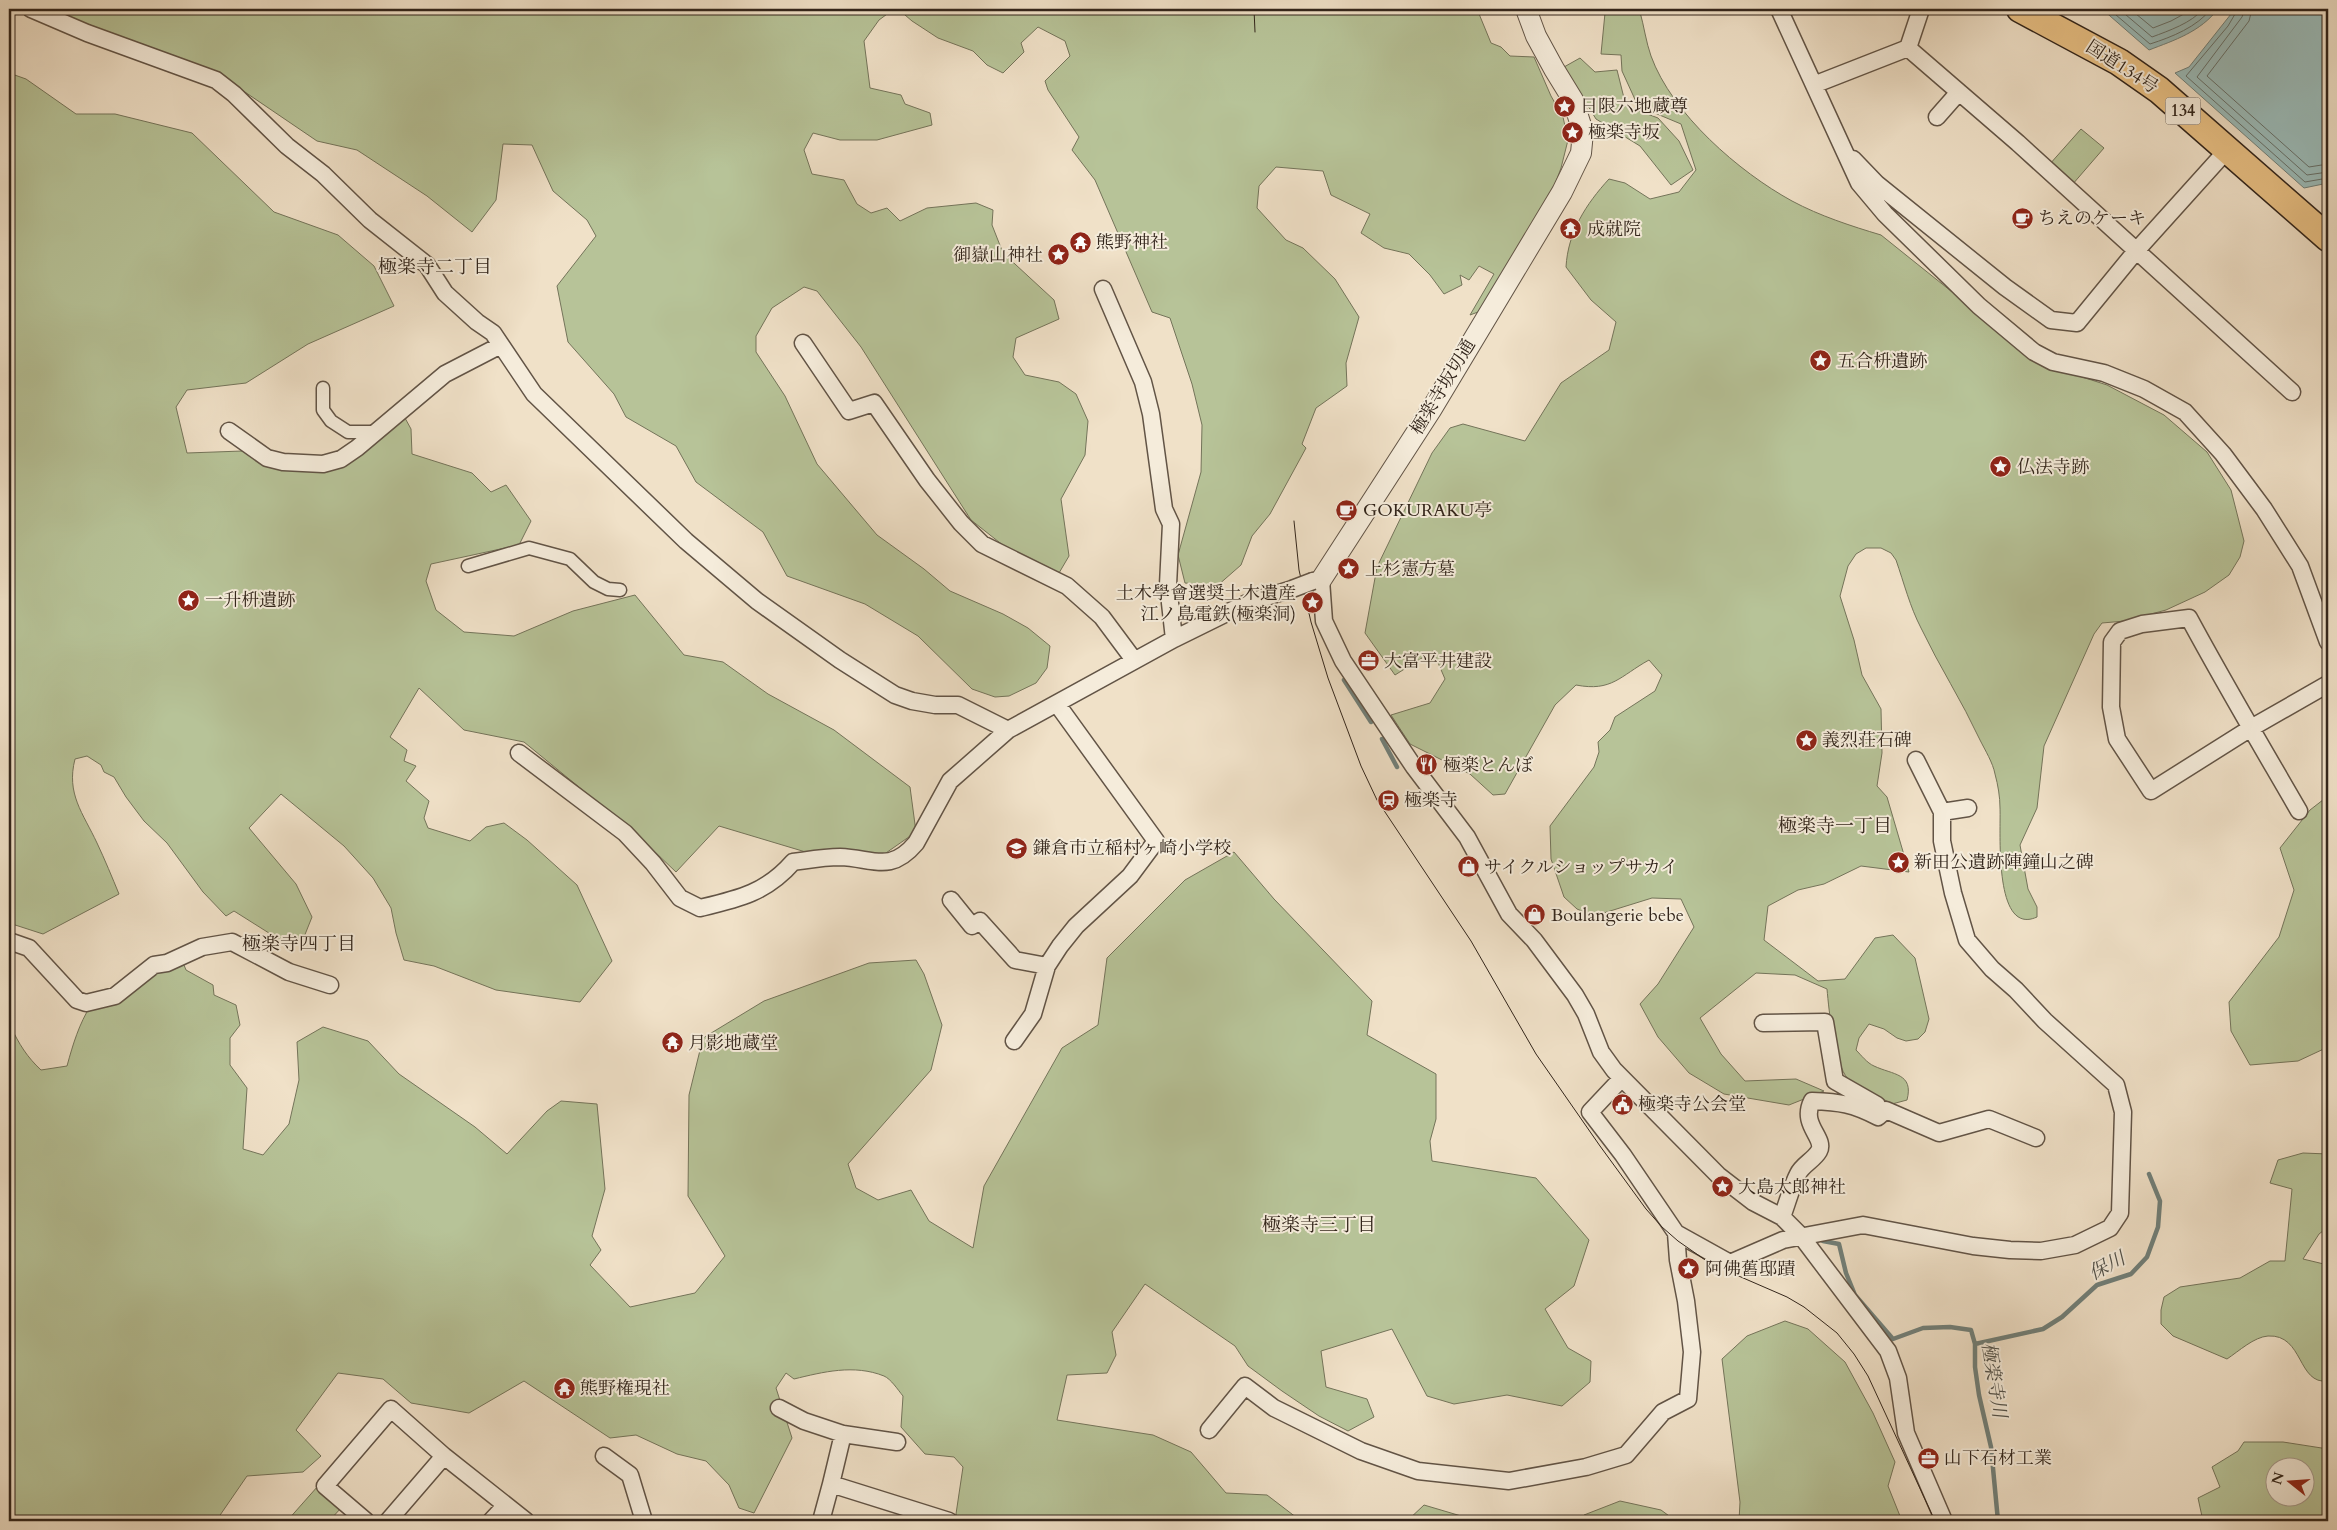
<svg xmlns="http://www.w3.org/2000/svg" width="2337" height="1530" font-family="Cardo,'Noto Serif JP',serif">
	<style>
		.green { fill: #b7c398; stroke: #74745a; fill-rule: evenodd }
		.water { fill: #9bbcba; stroke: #71807a }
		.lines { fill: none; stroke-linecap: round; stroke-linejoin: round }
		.shore { stroke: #66706a; stroke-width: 1 }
		.stream { stroke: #71807a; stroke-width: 4.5 }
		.pedestrian-casing { stroke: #625446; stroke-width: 15 }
		.minor-casing { stroke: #625446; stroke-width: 19 }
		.tertiary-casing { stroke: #625446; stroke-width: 22 }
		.trunk-casing { stroke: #32251b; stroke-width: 29 }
		.pedestrian { stroke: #f5ecdb; stroke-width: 12 }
		.minor { stroke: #f5ecdb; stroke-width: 16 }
		.tertiary { stroke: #f5ecdb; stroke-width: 20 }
		.trunk { stroke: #e8c084; stroke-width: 26 }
		.tram { stroke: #32251b; stroke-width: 1 }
		.minor-bridge-casing { stroke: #625446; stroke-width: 19; stroke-linecap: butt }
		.minor-bridge { stroke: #f5ecdb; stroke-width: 16 }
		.labels { text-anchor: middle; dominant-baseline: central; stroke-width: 4; stroke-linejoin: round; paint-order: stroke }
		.shield { fill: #f5ecdb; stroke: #6c6155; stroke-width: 1 }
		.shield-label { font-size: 16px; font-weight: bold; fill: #32251b }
		.street-label { font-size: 18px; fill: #32251b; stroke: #f5ecdb }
		.poi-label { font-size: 18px; fill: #32251b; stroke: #f5ecdb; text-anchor: start }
		.neighbourhood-label { font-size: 19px; fill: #32251b; stroke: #f5ecdb }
		.water-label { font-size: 19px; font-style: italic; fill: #52524b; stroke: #f5ecdb }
	</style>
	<rect width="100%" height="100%" fill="#f0e1c8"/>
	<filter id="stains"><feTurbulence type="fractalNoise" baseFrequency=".004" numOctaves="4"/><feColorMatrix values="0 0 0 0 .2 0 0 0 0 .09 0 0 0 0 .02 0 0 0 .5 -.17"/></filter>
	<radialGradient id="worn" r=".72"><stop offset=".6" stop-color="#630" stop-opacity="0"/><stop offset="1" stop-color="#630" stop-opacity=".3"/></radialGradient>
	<!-- green -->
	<path class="green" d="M48,9h846l-15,11 -15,21 6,47 31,7 4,9 25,9 2,12 -55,15h-37l-27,-7 -9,17 8,24 32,6 13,24 14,9 16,-5 13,13 27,-13 49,-5 17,7 -1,15 11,28 51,47 5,19 -43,19 -3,19 12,18 34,7 17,12 12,27 -3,34 -24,44 8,57 -10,17 -55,-27 -33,-26 -110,-173 -44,-56 -13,-4 -32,21 -16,28v16l29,44 32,68 60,71 47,34 26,22 53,23 25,14 22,18 -3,22 -11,15 -27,13 -14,1 -23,-8 -54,-53 -53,-32 -78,-28 -24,-44 -67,-50 -20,-36 -50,-29 -12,-23 -46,-52 -11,-56 39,-50 -9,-16 -34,-29 -21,-46 -29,-1 -7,56 -24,32 -45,-36 -70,-46 -40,-9 -78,-53 -48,-26 -86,-30z
		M898,9h579l14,34 10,4 9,9 24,1 17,39 12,21 5,23 -7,28 -15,41 -61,94 -7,9 -8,3 24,-41 -15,-8 -10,14 -9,-5 2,10 -18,9 -14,-19 -21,-21 -25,-6 -23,-15 9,-19 -39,-19 -8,-24 -47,-4 -17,19 -2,22 29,32 17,8 32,31 24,38 -13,46 1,23 -31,22 -14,36 4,4 -36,66 -18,22 -11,29 -24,21 -32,-3 -7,-28 23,-83 1,-47 -10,-41 -22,-66 -18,-6 -57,-132 -23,-30 7,-13 -31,-47 -3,-9 25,-25 -5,-15 -27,-14 -17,16 3,9 -21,21 -16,-8 -14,-14 -35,-13 -26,-17z
		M1622,11l18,1c4,14 6,30 11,44 21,58 88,116 141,145 28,15 59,25 89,34l161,129 65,21 57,30 43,37 24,38 13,51 -4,16 -11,18 -24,17 -39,18 -41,11 -23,2 -8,11 -50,112 -7,62 -17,37 8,44 9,18v10c-44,20 -36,-87 -37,-109 0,-11 -2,-23 -5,-34 -2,-11 -10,-24 -15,-34 -18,-39 -41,-74 -59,-112 -11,-21 -17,-45 -25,-68l-5,-7 -10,-5h-15l-10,6 -8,12 -8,30 14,44 8,35 19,34 1,44 -5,33 10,11 22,75 -48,-6 -37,18 -26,6 -30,16 -4,34 54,41 27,-2 30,-41 18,-3 22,23 14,61 -4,13 -7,7 -12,2 -9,-3 -13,-9 -15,-5 -10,14 -3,12c5,5 11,13 18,16 19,9 40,7 33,34l-15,4c-11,-7 -36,-16 -44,-25 -14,-16 -19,-68 -21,-90l-32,-14 -39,-2 -56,45 21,36 24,27 51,-2 28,12 -35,14 -65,-11 -35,-21 -31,-36 -18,-33 18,-20 36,-57 -13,-28 -29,-1 -58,18 -17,-7 -13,-12 -13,-38 -1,-33 44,-59 5,-15 -1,-10 12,-12 5,-13 40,-26 7,-16 -13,-15c-29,16 -37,32 -73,25l-21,20 -50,89 -12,1 -23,-21 -60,-30 -19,-29 39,-12 15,-24 -12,-28 -38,24 -30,-42 12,-66 55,-114 18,-25 13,-4 62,17 36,-58 48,-33 7,-28 -25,-22 -25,-33c2,-35 20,-63 43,-88l16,4 25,16 29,-7 17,-22 -15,-46 -43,-18 -16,-35 -1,-16 -20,-1 4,-41z
		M1580,58l15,14 22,-2 9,36 32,12 21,23 14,29 -22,15 -31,-39 -44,-27 -32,-52z
		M9,73l17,6 50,35h39l77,19 82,79 64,23 36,31 20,40 -86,38 -62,39 -59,7 -11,17 11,46 83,-3 29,18 44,-1 62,-49 6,11 1,25 60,19 19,19 15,-7 25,36 -12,24 -88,19 -5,17 10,29 28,22 50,4 59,-25 62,-16 49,60 39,7 45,32 66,36 76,57 6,45 -33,23 -74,-2 -90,-27 -43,46 -41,-39 -111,-91 -60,-12 -45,-42 -29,49 17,13 -3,11 12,5 -10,15 23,20 -5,17 4,10 42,13 16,-14 18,-4 23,17 50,45 35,76 -32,41 -84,-12 -62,-24 -30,-6 -8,-27 -5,-25 -18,-30 -29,-32 -63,-52 -32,34 47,56 16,33 -10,25 -22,-2 -46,-29 -8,5 -23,-24 -36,-49 -23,-22 -18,-24 -12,-20 -10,-5 -3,-7 -14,-9 -12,3c-9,35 8,54 22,84 8,17 15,34 22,51l-76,40 -34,-11z
		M2081,129l23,19 -32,37 -23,-20z
		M2328,796v251l-30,14 -48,4 -19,-34 -2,-29 50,-65 15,-47 -14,-42 30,-38z
		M1234,852l40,47 98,102 -5,34 69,39v45l-6,22 2,20 104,17 53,62 -15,46 -29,23 23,39 23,13 -1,21 -28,24 -55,-11 -53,9 -27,-8 -35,-67 -71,22 5,36 41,12 7,18 -26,14 -29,-15 -37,-25 -34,-25 -13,-20 -90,-62 -33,48 4,23 -9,18 -40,2 -10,45 96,15 38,17 35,41 41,2 34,26h-341l-4,-7 7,-47 -9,-10 -29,-3 -24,-27 2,-31c-5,-6 -12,-17 -19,-20 -30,-12 -61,-4 -90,3l-8,-6 -10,15 16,50 -38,75 -15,-5 -10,-23 -23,-24 -29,-7 -41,-19 -26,3 -86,-57 -55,32 -58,-10 -28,-24 -45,-6 -42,57 25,26 -18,16 -56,4 -31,45h-207v-504l5,6 -3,4c8,17 16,30 30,43l26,-4c6,-22 12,-42 24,-61 8,-11 75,-39 91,-45l4,10 27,15 1,10 22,10 4,20 -10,13v27l17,23 -4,61 20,6 26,-31 10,-44 -2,-38 26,-15 45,14 31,33 76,53 32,27 40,-43 14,-10 36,3 8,85 -13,47 9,14 -11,15 40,42 65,-14 30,-37 -37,-60 1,-101 14,-57 61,-37 105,-38 47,-3 8,14 18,51 -11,45 -83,94 8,24 22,12 33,-10 18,31 44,27 11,-62 78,-138 36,-23 9,-67 78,-78z
		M2303,1153l25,1v73l-9,7 -16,25 25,6v116c-31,4 -24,-47 -60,-45 -14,1 -29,15 -41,23l-54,-23 -12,-12v-14l3,-13 16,-10 60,-9 30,-17h15l7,-72 -22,-6 8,-23z
		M1785,1321l23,8 37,33 28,51 22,49 -7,24 14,35h-163l1,-19 -18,-143 25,-23z
		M2244,1442h39l45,7v72h-125l-5,-23 22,-11 -8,-20 26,-16zM2274,1468h30v30h-30z
		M318,1486l24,21 -13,14h-42z
		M1620,1501l41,9 15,11h-93l1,-6z
		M1424,1505l54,16h-71z"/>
	<!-- water -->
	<path class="water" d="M2102,9h116c-18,23 -43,31 -69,41z
		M2235,9h93v174l-24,5 -129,-115 14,-6z"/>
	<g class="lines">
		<!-- shore -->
		<path class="shore" d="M2109,9l41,35c22,-7 47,-17 61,-35
			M2119,9l33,28c16,-6 40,-14 51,-28
			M2130,9l23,19 18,-7 22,-12
			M2238,9l-10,17 -42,50 119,106 23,-4
			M2245,9l-3,8 -45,60 110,98 21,-3
			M2252,9l-3,12 -42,55 102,91 19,-3"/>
		<!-- stream -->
		<path class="stream" d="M1344,680l27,42
			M1382,739l15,28
			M1823,1241l16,3 7,29 9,22 38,44 30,-11 27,-1 21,3 4,14v23l4,28 12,52 7,74
			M1975,1344l68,-15 19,-12 35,-32 34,-11 16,-17 11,-30 2,-26 -11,-27"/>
		<defs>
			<path id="pedestrian" d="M323,388v22l8,11 17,11h27
				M468,566l61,-18 41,11 24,23 14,7 12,1"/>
			<path id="minor" d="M31,9l56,24 129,47 18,14 53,52 36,28 47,46 57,45 18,28 32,29 16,11 41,61 152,147 71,60 83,59 55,35 17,6 23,4h23l50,25
				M1779,9l80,174 26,31 94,92 55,46 19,10 51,11 40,16 41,23 38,42 41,55 36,57 28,76
				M1908,48l110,95 274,249
				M1908,48l13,-39
				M1816,84l92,-36
				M1937,117l22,-25
				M1853,159l24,25 128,103 46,33 26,3 59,-72 92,-102
				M1103,289l40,93 8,32 13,95 7,15 -3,61 6,54
				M803,343l46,68 25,-8 53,77 34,43 21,21 85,42 35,31 32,43
				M229,431l38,27 16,4 40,2 18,-5 16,-11 88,-74 56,-29
				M1313,581l8,-1 3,41 19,40 71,106 53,70 42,77 25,26 41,55 11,19 15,38 13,18 104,105 35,27 29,15 19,19 87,115 10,27 8,55 38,88
				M519,753l106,80 28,30 27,35 20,10c38,-9 66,-15 93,-46 15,-2 31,-5 47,-5 33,1 50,17 76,-14l34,-62 58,-51 166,-91 73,-36 45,-14
				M2299,811c-37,-64 -75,-128 -110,-193l-47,6 -22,7 -8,11 -1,65 6,32 34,52 100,-63 77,-44
				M1942,812l26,-4
				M951,900l21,26 8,-5 35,39 32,6
				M9,941l20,7 48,52 9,3 29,-7 39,-31 13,-2 35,-16 30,-5 57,30 41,13
				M1763,1023l62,-1 10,59 42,24
				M1014,1041l19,-27 14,-48 13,-20 16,-20 54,-50 26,-35 -99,-137
				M1782,1217c5,-13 10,-32 16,-43 4,-9 16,-14 21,-23 7,-13 -19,-26 -7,-50 28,1 41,3 66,16l8,-7 53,23 50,-14 47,19
				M1676,1233l54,30 53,-23 80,-15 110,21 37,4 31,1 34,-6 35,-17 10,-15 3,-101 -7,-27 -71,-64 -29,-31 -24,-21 -25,-29 -14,-47 -11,-52v-29l-26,-52
				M779,1408l25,13 39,13 54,8
				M1209,1430l36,-44 29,22 87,43 57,20 91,10 77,-14 40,-12 37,-43 25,-13 4,-47 -6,-51 -8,-41 -2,-27 -53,-78 -33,-43 32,-34
				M604,1456l26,19 14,46
				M831,1484l12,-50
				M366,1521l-41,-35 66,-77 53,47 82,65
				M388,1521l56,-65
				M491,1521l14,-15
				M821,1521l10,-37 118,37"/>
			<path id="tertiary" d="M1321,580l110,-170 131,-218 19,-39 2,-21 -10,-32 -19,-31 -18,-33 -10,-27"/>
			<path id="trunk" d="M2020,9l99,53 40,28 169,148"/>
		</defs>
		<!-- pedestrian casing -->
		<use href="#pedestrian" class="pedestrian-casing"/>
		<!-- minor casing -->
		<use href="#minor" class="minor-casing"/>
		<!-- tertiary casing -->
		<use href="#tertiary" class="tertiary-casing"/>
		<!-- trunk casing -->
		<use href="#trunk" class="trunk-casing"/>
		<!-- pedestrian -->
		<use href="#pedestrian" class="pedestrian"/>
		<!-- minor -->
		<use href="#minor" class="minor"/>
		<!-- tertiary -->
		<use href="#tertiary" class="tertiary"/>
		<!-- trunk -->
		<use href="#trunk" class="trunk"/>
		<!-- tram -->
		<path class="tram" d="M1254,9l1,23
			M1294,521l5,49 12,52 17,56 33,88 16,34 94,141 65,113 64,92 46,63 16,18 16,14 33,23 76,33 17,10 33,26 17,21 14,22 67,145"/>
		<defs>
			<path id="minor-bridge" d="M1292,589l21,-8"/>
		</defs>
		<!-- minor-bridge casing -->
		<use href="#minor-bridge" class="minor-bridge-casing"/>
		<!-- minor-bridge -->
		<use href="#minor-bridge" class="minor-bridge"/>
	</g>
	<!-- icons -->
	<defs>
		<symbol id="sight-disc" viewBox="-11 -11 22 22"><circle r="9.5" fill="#8f2418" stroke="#f5ecdb"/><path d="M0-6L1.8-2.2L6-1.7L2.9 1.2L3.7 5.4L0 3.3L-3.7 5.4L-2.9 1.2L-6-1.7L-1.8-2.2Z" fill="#fff"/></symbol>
		<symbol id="cafe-disc" viewBox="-11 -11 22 22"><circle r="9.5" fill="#8f2418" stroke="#f5ecdb"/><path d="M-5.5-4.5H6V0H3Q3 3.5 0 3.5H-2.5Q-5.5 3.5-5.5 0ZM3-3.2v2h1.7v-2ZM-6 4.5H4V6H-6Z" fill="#fff"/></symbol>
		<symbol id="temple-disc" viewBox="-11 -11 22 22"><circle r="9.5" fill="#8f2418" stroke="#f5ecdb"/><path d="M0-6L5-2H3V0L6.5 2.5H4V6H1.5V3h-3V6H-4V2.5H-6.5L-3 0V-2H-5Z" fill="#fff"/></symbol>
		<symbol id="office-disc" viewBox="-11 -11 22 22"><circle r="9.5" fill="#8f2418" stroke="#f5ecdb"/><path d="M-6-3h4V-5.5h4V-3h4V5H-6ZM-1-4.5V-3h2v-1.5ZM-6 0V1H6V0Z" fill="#fff"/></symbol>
		<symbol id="restaurant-disc" viewBox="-11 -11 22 22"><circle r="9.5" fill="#8f2418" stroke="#f5ecdb"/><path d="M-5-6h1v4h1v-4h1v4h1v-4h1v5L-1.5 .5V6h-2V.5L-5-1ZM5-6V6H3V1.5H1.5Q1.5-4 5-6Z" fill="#fff"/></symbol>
		<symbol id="station-disc" viewBox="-11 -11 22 22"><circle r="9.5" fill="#8f2418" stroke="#f5ecdb"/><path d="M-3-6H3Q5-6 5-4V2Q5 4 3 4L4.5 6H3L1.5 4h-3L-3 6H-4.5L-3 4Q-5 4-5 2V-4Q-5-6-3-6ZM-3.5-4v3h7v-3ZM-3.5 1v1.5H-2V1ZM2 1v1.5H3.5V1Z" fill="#fff"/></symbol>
		<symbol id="school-disc" viewBox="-11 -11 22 22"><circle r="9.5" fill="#8f2418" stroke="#f5ecdb"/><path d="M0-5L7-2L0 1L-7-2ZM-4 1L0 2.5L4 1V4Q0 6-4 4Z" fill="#fff"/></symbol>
		<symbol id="shop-disc" viewBox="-11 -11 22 22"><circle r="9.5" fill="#8f2418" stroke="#f5ecdb"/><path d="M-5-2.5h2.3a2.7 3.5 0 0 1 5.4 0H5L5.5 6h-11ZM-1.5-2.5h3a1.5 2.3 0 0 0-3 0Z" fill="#fff"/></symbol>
		<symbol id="civic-disc" viewBox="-11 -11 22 22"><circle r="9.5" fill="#8f2418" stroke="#f5ecdb"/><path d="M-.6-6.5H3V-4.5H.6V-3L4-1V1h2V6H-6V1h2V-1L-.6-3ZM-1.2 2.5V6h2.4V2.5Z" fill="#fff"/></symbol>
	</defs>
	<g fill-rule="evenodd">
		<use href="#sight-disc" x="1552" y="94" width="25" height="25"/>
		<use href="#sight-disc" x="1560" y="120" width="25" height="25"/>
		<use href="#cafe-disc" x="2010" y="206" width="25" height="25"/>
		<use href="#temple-disc" x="1558" y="216" width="25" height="25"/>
		<use href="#temple-disc" x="1068" y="230" width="25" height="25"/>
		<use href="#sight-disc" x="1046" y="242" width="25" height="25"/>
		<use href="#sight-disc" x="1808" y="348" width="25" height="25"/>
		<use href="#sight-disc" x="1988" y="454" width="25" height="25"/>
		<use href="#cafe-disc" x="1334" y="498" width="25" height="25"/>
		<use href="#sight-disc" x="1336" y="556" width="25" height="25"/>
		<use href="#sight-disc" x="176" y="588" width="25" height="25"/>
		<use href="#sight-disc" x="1300" y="590" width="25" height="25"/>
		<use href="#office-disc" x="1356" y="648" width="25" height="25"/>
		<use href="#sight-disc" x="1794" y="728" width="25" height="25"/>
		<use href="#restaurant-disc" x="1414" y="752" width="25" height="25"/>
		<use href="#station-disc" x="1376" y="788" width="25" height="25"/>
		<use href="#school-disc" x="1004" y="836" width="25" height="25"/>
		<use href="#sight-disc" x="1886" y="850" width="25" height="25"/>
		<use href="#shop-disc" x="1456" y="854" width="25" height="25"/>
		<use href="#shop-disc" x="1522" y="902" width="25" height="25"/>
		<use href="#temple-disc" x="660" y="1030" width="25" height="25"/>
		<use href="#civic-disc" x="1610" y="1092" width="25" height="25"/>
		<use href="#sight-disc" x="1710" y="1174" width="25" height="25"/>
		<use href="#sight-disc" x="1676" y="1256" width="25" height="25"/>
		<use href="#temple-disc" x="552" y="1376" width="25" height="25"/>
		<use href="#office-disc" x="1916" y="1446" width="25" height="25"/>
	</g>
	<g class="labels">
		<!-- shield labels -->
		<rect class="shield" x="2165.5" y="97.5" width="35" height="27" rx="4"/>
		<g class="shield-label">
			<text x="2183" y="111">134</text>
		</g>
		<!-- street labels -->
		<g class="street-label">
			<text transform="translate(2122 67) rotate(33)">国道134号</text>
			<text transform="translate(1443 387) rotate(-59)">極楽寺坂切通</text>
		</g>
		<!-- poi labels -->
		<g class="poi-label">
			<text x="1580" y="106">日限六地蔵尊</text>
			<text x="1588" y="132">極楽寺坂</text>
			<text x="2038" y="218">ちえのケーキ</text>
			<text x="1587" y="229">成就院</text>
			<text x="1096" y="242">熊野神社</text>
			<text x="1043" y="255" text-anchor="end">御嶽山神社</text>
			<text x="1837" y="361">五合枡遺跡</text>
			<text x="2017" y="467">仏法寺跡</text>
			<text x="1363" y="510">GOKURAKU亭</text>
			<text x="1365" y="569">上杉憲方墓</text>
			<text x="1296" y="593" text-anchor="end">土木學會選奨土木遺産<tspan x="1296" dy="21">江ノ島電鉄(極楽洞)</tspan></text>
			<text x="205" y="600">一升枡遺跡</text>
			<text x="1384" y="661">大富平井建設</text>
			<text x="1822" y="740">義烈荘石碑</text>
			<text x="1443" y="765">極楽とんぼ</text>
			<text x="1404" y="800">極楽寺</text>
			<text x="1033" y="848">鎌倉市立稲村ヶ崎小学校</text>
			<text x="1914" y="862">新田公遺跡陣鐘山之碑</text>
			<text x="1484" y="867">サイクルショップサカイ</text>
			<text x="1551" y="915">Boulangerie bebe</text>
			<text x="688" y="1043">月影地蔵堂</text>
			<text x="1638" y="1104">極楽寺公会堂</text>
			<text x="1738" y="1187">大島太郎神社</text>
			<text x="1705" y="1269">阿佛舊邸蹟</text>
			<text x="580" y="1388">熊野権現社</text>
			<text x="1944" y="1458">山下石材工業</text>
		</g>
		<!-- neighbourhood labels -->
		<g class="neighbourhood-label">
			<text x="435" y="267">極楽寺二丁目</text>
			<text x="1835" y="826">極楽寺一丁目</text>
			<text x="299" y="944">極楽寺四丁目</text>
			<text x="1319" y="1225">極楽寺三丁目</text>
		</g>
		<!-- water labels -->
		<g class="water-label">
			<text transform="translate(2107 1266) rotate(-28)">保川</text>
			<text transform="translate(1994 1380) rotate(81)">極楽寺川</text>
		</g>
	</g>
	<!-- margin -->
	<rect width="2337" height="1530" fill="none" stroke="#f0e1c8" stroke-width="30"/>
	<rect x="10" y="10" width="2317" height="1510" fill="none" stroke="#32251b" stroke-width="2.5"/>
	<rect x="15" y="15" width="2307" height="1500" fill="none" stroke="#32251b"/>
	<!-- north arrow -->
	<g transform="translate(2290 1482) rotate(287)"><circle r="24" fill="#f5ecdb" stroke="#a79c8e"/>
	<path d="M0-4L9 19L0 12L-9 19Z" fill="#8f2418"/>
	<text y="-8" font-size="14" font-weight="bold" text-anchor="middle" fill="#32251b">N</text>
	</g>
	<rect width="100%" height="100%" filter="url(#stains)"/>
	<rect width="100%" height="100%" fill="url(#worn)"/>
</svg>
